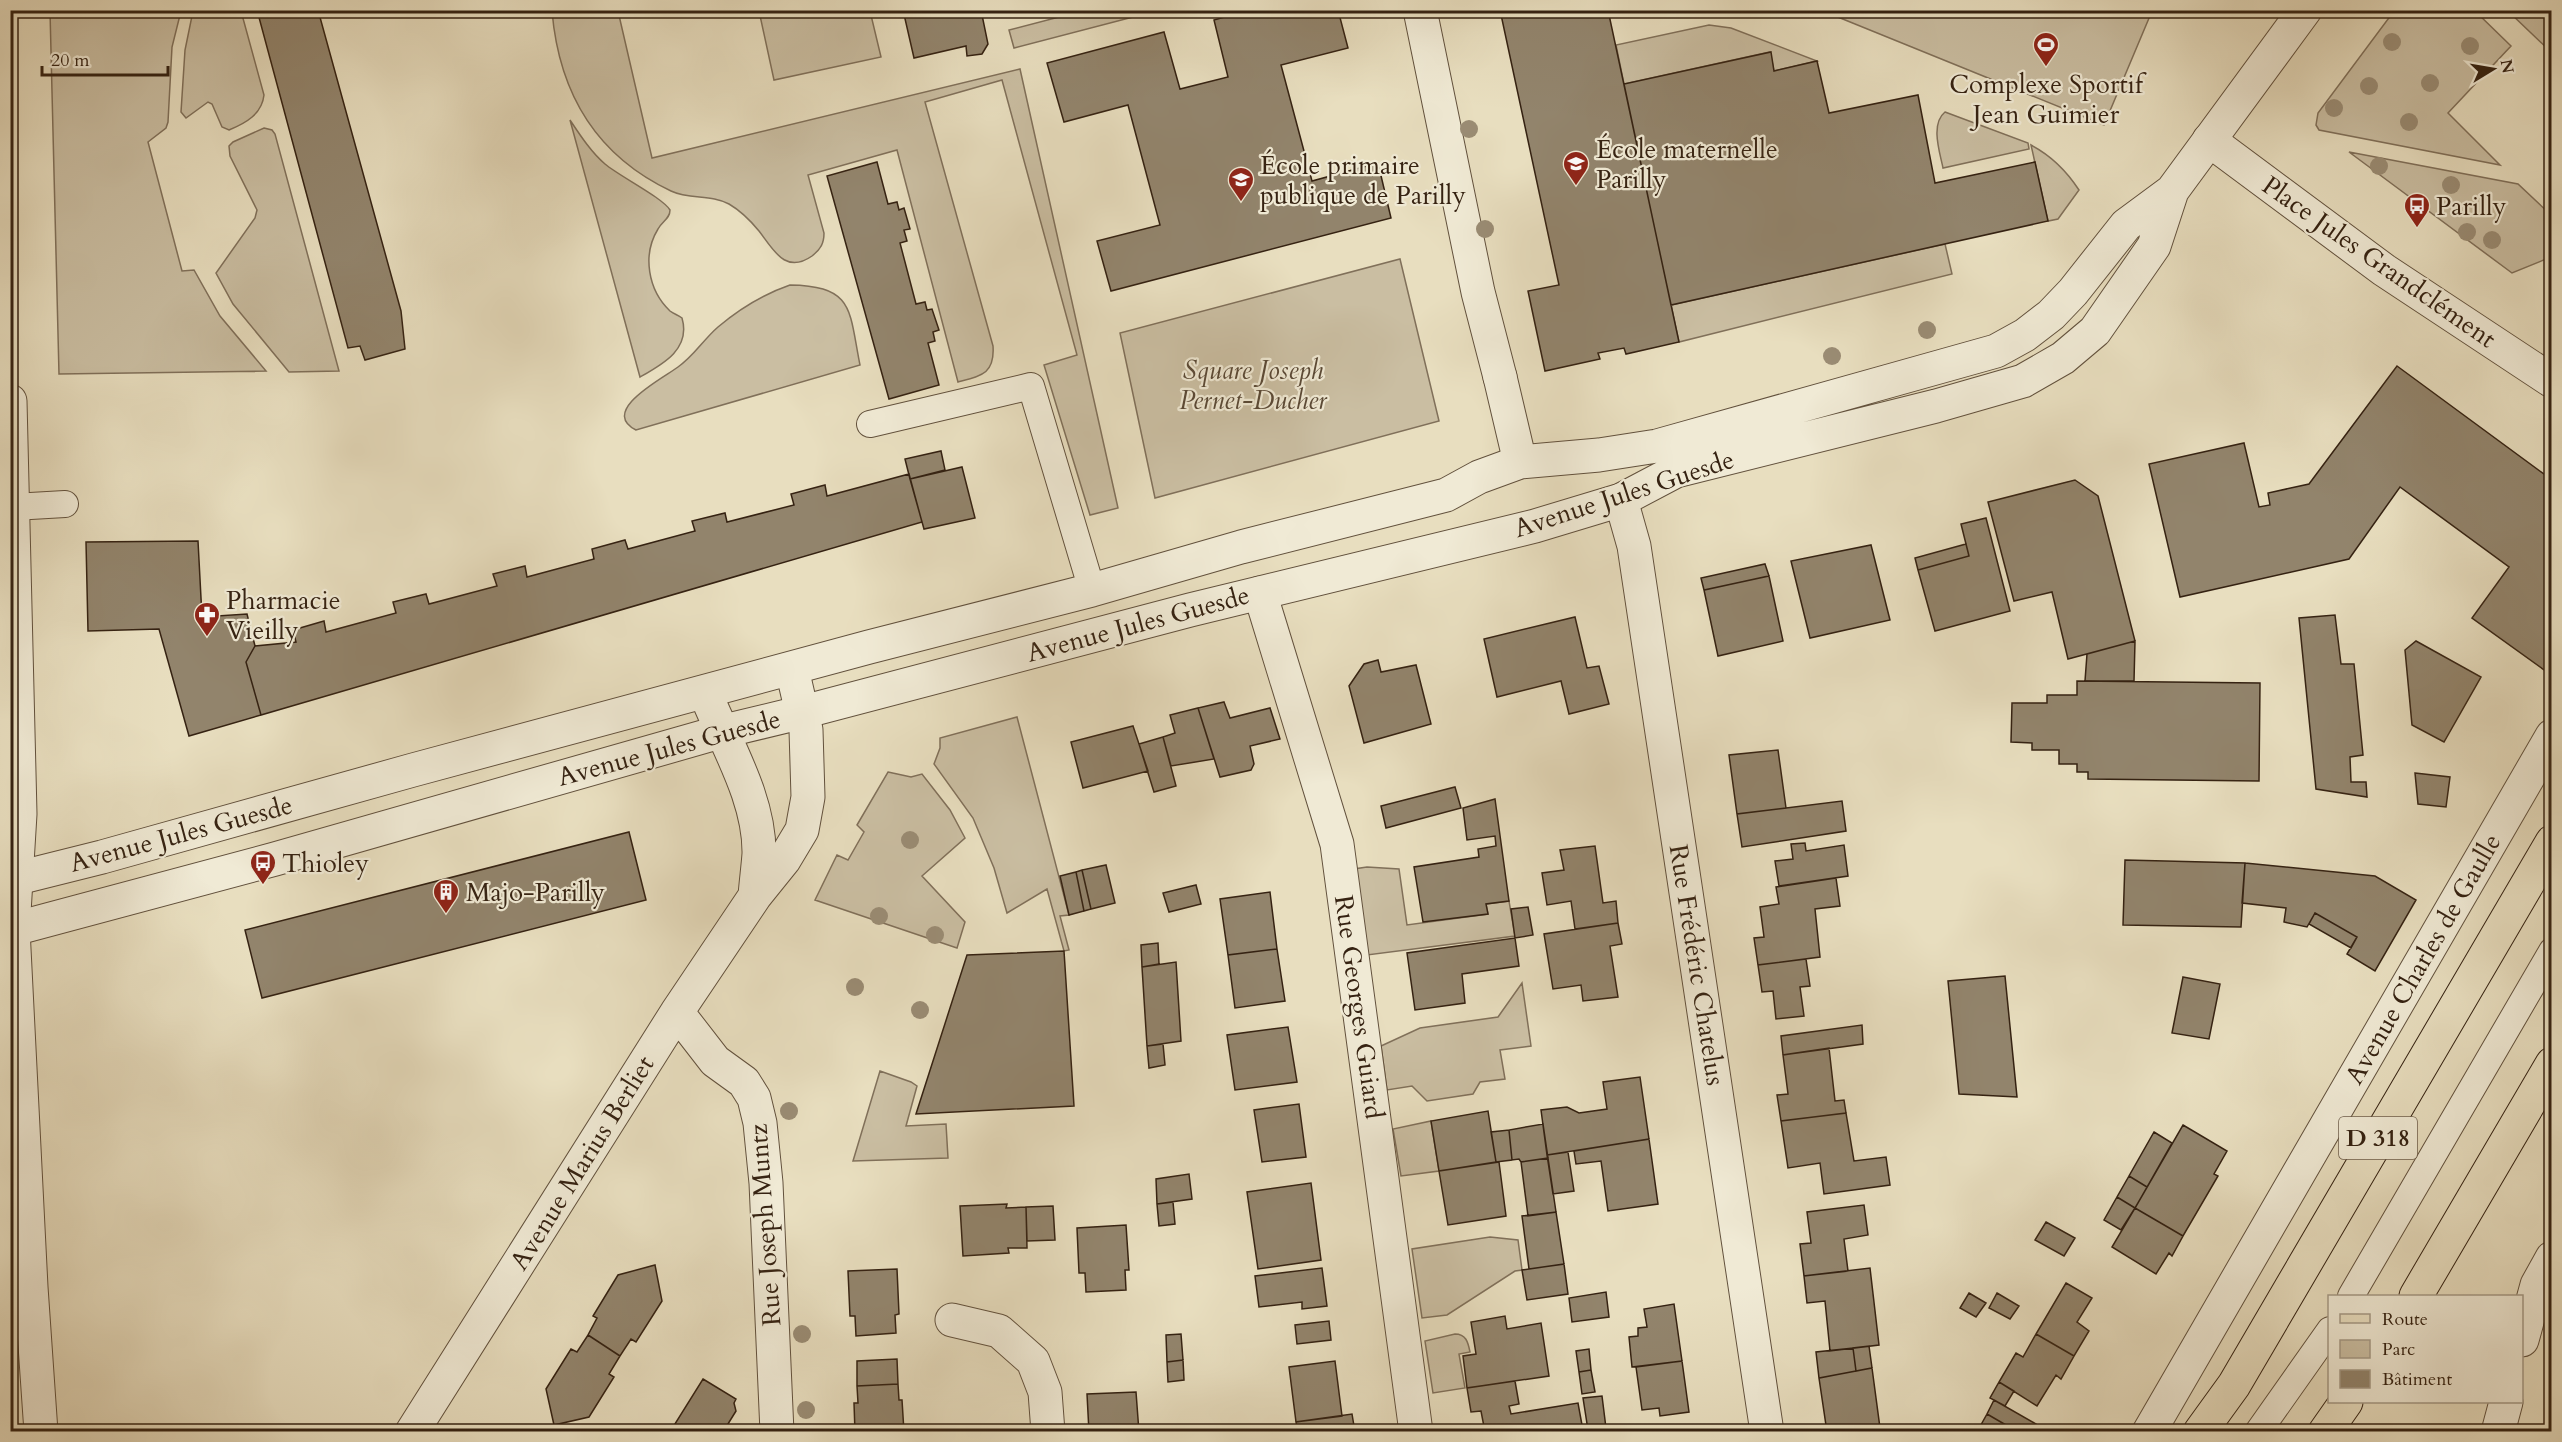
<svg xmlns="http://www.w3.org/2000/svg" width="2562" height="1442" font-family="Cardo,serif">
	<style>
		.green { fill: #cabea2; stroke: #80705a; stroke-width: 1.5 }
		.building { fill: #92846c; stroke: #352212; stroke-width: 1.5 }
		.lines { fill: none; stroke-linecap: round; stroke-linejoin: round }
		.service-casing { stroke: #62513d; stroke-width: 28 }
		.pedestrian-casing { stroke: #62513d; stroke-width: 35 }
		.minor-casing { stroke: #62513d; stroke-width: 35 }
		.tertiary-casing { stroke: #62513d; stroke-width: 35 }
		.primary-casing { stroke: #352212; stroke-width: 35 }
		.service { stroke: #f0ead5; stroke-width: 26 }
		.pedestrian { stroke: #f0ead5; stroke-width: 33 }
		.minor { stroke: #f0ead5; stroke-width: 33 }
		.tertiary { stroke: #f0ead5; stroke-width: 33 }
		.primary { stroke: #e8debf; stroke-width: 33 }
		.tree { fill: #9a8c74 }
		.labels { text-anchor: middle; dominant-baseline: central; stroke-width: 4.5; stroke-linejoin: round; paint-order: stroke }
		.shield { fill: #f0ead5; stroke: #6d5e4c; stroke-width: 1.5 }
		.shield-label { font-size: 24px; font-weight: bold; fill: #352212 }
		.poi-label { font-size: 26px; fill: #352212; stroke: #f0ead5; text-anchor: start }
		.street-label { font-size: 26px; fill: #352212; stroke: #f0ead5 }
		.park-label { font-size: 26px; font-style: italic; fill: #5a4936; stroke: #f0ead5 }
	</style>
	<rect width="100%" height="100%" fill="#e8debf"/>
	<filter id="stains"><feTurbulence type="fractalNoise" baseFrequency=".00333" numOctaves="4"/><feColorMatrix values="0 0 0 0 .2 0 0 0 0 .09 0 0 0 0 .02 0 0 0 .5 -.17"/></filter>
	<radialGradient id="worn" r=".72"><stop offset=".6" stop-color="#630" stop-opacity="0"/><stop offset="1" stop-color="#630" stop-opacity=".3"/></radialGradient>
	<!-- green -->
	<path class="green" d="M50,11h131l-9,36 -4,75 -2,6 -18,14 34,129 12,-1 26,46 46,55 -207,3z
		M193,11h48l23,84c-2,19 -18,28 -35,35l-7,-3 -10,-23 -4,-2 -22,16 -5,-6 4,-62z
		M552,11h66l34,147 368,-89 98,439 -28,7 -46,-150 33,-10 -75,-275 -77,22 68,244c2,28 -12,30 -35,36l-61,-232 -89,25 16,58c0,10 -3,16 -12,23 -27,19 -39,-7 -53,-25 -9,-11 -18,-20 -30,-27 -18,-10 -39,-4 -58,-13 -76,-36 -112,-98 -119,-180z
		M759,11h111l11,46 -107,23z
		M1082,11h74l-142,37 -5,-18z
		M1823,11h329l-48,114z
		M2394,11h81l36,35 -63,67 52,52 -181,-35 -3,-5 2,-12z
		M2508,11h43v41z
		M1709,25l22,3 86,33 -43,10 -4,-19 -146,32 -8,-39z
		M1945,112l83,31 1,6 -86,19c-3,-15 -13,-44 2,-56z
		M570,120c10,15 21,32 35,44 14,12 58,34 65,46 0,9 -8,11 -12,19 -16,26 -10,61 12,82 4,3 8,4 12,7 9,31 -19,46 -42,59z
		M264,128l8,2 3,4 64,237 -50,1 -56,-68 -17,-31 39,-55 2,-8 -27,-54 -1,-10 4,-4z
		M2031,145c21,11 35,25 48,45l-21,29 -10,2z
		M2349,152l169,32 33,31v42l-39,16z
		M1945,244l7,30 -273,68 -8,-37z
		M1400,259l39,162 -284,77 -35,-165z
		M790,285c65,1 59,26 70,80l-224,65c-38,-19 29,-53 42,-63 16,-11 25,-27 40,-40 20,-17 46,-33 72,-42z
		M1017,717l52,198 -9,1 9,34 -5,1 -17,-62 -40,24 -13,-45 -21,-50 -39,-54 6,-16v-10z
		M888,772l23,5 11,-3 28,36 15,28 -43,38 43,46 -8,26 -142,-48 22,-45 11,5 16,-28 -7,-7z
		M1367,867l32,2 8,56 81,-11 -2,-10 23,-3 6,35 -148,19 -13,-86z
		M1522,983l9,63 -31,4 5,29 -25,3 -7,12 -46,7 -15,-15 -25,4 -6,-44 39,-18 78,-11z
		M880,1071l31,11 6,4 -11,40 40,-2 2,34 -95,3z
		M1431,1121l8,50 -38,5 -8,-47z
		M1490,1237l28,3 4,30 -7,1 -68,44 -25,3 -10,-69z
		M1455,1334c11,0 13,8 15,18l-11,2 6,34 -32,5 -8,-52z"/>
	<!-- building -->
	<path class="building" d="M257,10h61l83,301 4,38 -40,11 -5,-14 -12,2z
		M903,10h78l7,34 -6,10 -15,2 -1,-10 -52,12z
		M1249,10h89l10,38 -67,17 31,116 66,-18 13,55 -280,73 -14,-50 63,-16 -32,-120 -64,17 -17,-59 117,-31 16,57 48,-12 -14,-57z
		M1500,10h108l71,332 -53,12 -2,-6 -26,5 2,6 -55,12 -17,-80 31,-6z
		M1771,52l3,19 43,-10 12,52 89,-18 17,88 100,-21 13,59 -377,84 -47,-221z
		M877,162l11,42 9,-2 2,8 5,-2 6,21 -6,1 3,11 -7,2 16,61 9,-2 2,8 5,-1 7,21 -6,2 2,9 -7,2 11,42 -50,14 -62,-223z
		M2397,366l155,114v185l-5,7 -75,-54 37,-51 -109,-80 -51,72 -169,38 -31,-133 95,-21 15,64 11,-2 -2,-12 41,-9z
		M941,451l4,19 -35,9 -5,-20z
		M962,467l13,51 -51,11 -14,-50z
		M909,474l13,48 -661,193 -15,-53 9,-16 41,-4 -3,-12 31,-9 2,11 70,-19 -3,-11 33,-8 3,10 68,-18 -4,-12 32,-8 2,11 67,-18 -2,-10 33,-9 3,9 67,-18 -3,-10 33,-8 2,9 67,-17 -3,-11 34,-9 2,11z
		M2075,480l23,16 37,145 -67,18 -16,-67 -38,9 -26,-99z
		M1986,518l24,93 -75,20 -17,-61 51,-14 -8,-32z
		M198,541l4,76 45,-3 8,32 -9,16 15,53 -72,21 -30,-107 -71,2 -2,-89z
		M1966,544l3,12 -51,14 -3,-12z
		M1871,545l19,75 -80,18 -19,-77z
		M1765,564l4,12 -65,14 -3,-12z
		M1769,576l14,65 -65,15 -14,-66z
		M2335,615l6,49h13l9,91 -13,2 1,25h15l1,15 -51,-8 -17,-171z
		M1575,617l12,51 12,-2 10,38 -40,10 -8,-33 -64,16 -13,-58z
		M2135,641l-1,40h-49l2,-27z
		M2416,641l65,36 -37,65 -32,-17 -7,-75z
		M1378,660l3,12 35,-7 15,59 -67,19 -15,-57 15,-22z
		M2077,681l183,2 -1,98 -171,-2v-7h-11v-8h-18v-14h-27v-7l-21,-1 1,-39h35v-8h30z
		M1224,702l6,16 40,-10 10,31 -30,7 4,18 -3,6 -31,7 -22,-69z
		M1198,708l16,51 -43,7 -8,-29 12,-4 -5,-18z
		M1133,726l15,45 -65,17 -12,-46z
		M1163,737l13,49 -22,6 -15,-48z
		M1778,750l8,58 -49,6 -8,-59z
		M2415,773l35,4 -4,30 -28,-3z
		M1455,787l6,21 -75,20 -5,-22z
		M1495,799l14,102 -23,3 2,10 -65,8 -9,-55 65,-10 -1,-8 18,-3 -1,-10 -28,4 -4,-32z
		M1842,801l4,30 -104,16 -5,-33z
		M629,832l17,68 -384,98 -17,-68z
		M1805,843l1,8 38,-6 4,31 -69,10 -4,-25 18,-2 -2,-15z
		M1595,846l8,57 13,-2 2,22 -43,6 -4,-28 -24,4 -5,-32 22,-3 -4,-20z
		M2125,860l120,3 -4,64 -118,-2z
		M2245,863l130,13 41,24 -41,71 -28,-17 10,-17 -42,-24 -8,14 -23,-5 2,-14 -44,-5z
		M1106,865l9,38 -24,6 -9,-39z
		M1082,870l9,39 -7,2 -8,-39z
		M1076,872l8,39 -15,4 -9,-39z
		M1836,878l4,28 -25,3 5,48 -62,8 -4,-27 10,-1 -4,-30 19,-3 -3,-17z
		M1196,885l5,19 -32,8 -6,-19z
		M1270,892l7,57 -49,6 -8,-56z
		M1528,907l5,28 -18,3 -4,-29z
		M2315,913l42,24 -6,11 -42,-24z
		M1618,923l4,21 -12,2 8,51 -35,4 -2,-16 -28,4 -9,-55z
		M1515,938l4,28 -57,8 3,29 -50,7 -8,-57z
		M1158,943l1,21 -17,3 -1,-22z
		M1277,949l8,52 -50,7 -7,-53z
		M1064,951l10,155 -158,8 51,-159z
		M1806,959l4,27 -10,1 4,29 -28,3 -3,-28 -11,1 -4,-27z
		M1176,962l5,79 -34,5 -5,-79z
		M2005,976l12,121 -58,-3 -11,-113z
		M2183,977l37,7 -11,55 -37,-6z
		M1862,1025l1,19 -80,11 -2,-19z
		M1288,1027l9,55 -62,8 -8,-55z
		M1163,1044l2,21 -16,3 -2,-22z
		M1829,1048l6,53 9,-1 2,13 -65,8 -4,-26 11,-1 -5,-39z
		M1640,1077l9,62 -102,16 -6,-45 26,-3 12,6 28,-4 -4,-27z
		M1299,1104l7,53 -44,5 -8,-52z
		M1488,1111l8,51 -57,9 -8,-50z
		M1846,1113l8,48 32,-4 4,28 -66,9 -4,-31 -32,5 -7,-47z
		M1543,1124l5,34 -27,4 -2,-3 -7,1 -3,-30z
		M2183,1125l44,26 -13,23 4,2 -35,60 -48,-28z
		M1509,1130l3,30 -16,2 -5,-30z
		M2154,1132l18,11 -25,44 -18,-11z
		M1649,1139l9,65 -50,7 -7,-50 -25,3 -2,-13z
		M1568,1152l6,39 -21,3 -6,-39z
		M1548,1158l8,54 -28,4 -7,-54z
		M1499,1162l7,54 -58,9 -9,-54z
		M1189,1174l3,25 -35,5 -1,-25z
		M2129,1176l18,11 -12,21 -18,-11z
		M1311,1183l10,77 -63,9 -11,-77z
		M2117,1197l18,11 -14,22 -17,-10z
		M1173,1202l2,22 -16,2 -2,-22z
		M1007,1204l-1,4 20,-1 1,41h-19l1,5 -46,3 -3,-50z
		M1864,1205l4,30 -24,4 4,32 -44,5 -4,-32 11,-1 -4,-31z
		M1053,1206l2,34 -28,1 -1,-34z
		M2135,1208l48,28 -11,20 -3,-3 -13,21 -44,-27z
		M1556,1212l8,52 -35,5 -7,-53z
		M2046,1222l29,16 -11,18 -29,-16z
		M1126,1225l3,45h-4l1,20 -40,2 -1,-19h-6l-2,-45z
		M1564,1264l4,30 -41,6 -5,-30z
		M655,1265l7,36 -26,41 -5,-3 -11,17 -32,-21 9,-17 -4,-2 25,-41z
		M1322,1268l5,38 -25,3v-7l-43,5 -4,-31z
		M1870,1268l9,77 -49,6 -5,-50 -18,2 -3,-27z
		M897,1269l2,45 -4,1 1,18 -40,3 -1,-20h-5l-2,-45z
		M2066,1283l26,15 -15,24 12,9 -15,25 -38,-22z
		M1606,1292l3,25 -37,5 -3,-24z
		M1969,1293l17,10 -10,14 -16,-9z
		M1997,1293l22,13 -9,13 -21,-11z
		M1674,1304l8,57 -50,6 -3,-30 9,-1v-8l9,-1 -3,-18z
		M1505,1316l2,13 34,-6 8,53 -82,12 -4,-32 13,-2 -5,-32z
		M1329,1321l2,19 -34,4 -2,-19z
		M1181,1334l2,26 -16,2 -1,-27z
		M2036,1334l38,22 -13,23 -5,-4 -19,31 -38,-24 17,-29 7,4z
		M588,1335l32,21 -11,18 5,3 -25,40 -35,8 -8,-36 25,-40 6,3z
		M1869,1346l3,22 -16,3 -3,-23z
		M1853,1348l3,23 -37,7 -3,-26z
		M1589,1349l2,21 -12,2 -3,-21z
		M897,1359l1,25 -41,2v-25z
		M1183,1360l1,20 -16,2 -1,-20z
		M1335,1361l7,55 -46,6 -7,-55z
		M1682,1361l7,51 -29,4 -1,-8 -17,2 -6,-43z
		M1872,1368l8,60 -22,4h-31l-8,-54z
		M1591,1370l4,22 -13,2 -3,-22z
		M703,1379l33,20 -2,4 2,8 -13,21h-43l-7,-5z
		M1515,1381l4,23 -10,2 2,8 67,-11 4,22 -39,7h-58l-4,-21 -10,1 -4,-24z
		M1999,1382l15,9 -9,15 -15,-8z
		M898,1384l1,16h3l2,32h-49l-1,-29h4l-1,-17z
		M1136,1392l3,40h-50l-2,-38z
		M1602,1396l4,32 -18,2 -5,-32z
		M1994,1400l42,24 -4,8h-14l-31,-18z
		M1352,1414l3,18h-57l-2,-10z
		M1987,1414l31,18h-41z"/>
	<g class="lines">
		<defs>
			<path id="service" d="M870,424l161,-38 61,204
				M13,507l52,-3
				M2351,1296l201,-345
				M2258,1432l72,-102"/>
			<path id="pedestrian" d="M1420,10l58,282 22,85"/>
			<path id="minor" d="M2209,140l175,130 168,111
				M1500,377l20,85
				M10,401l10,413 -7,115 18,358 10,145
				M1621,500l13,46 133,886
				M1260,593l77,251 79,588
				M705,692c20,51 55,106 54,162 -1,14 -3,28 -4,42
				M677,1012l38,49 29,21 10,16 6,25 6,60 11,249
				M952,1320l47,11 34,30 12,31 3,40
				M2522,1340l15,-55 15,-27
				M412,1432l265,-420 78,-116 29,-36 18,-30 6,-33 -2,-67 -14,-61
				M2149,1432l403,-696
				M2498,1432l8,-30"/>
			<path id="tertiary" d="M10,880l92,-23 311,-87 456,-123 223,-57 149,-43 205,-52 33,-18 41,-15 79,-7 58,-9 339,-95 29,-16 26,-20 22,-23 53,-67 46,-34 133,-181
				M10,930l265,-71 445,-127 83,-20 387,-102 345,-84 86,-26 55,-29 260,-65 87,-25 40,-23 32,-27 59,-85 18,-55"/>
			<path id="primary" d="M2416,1296l136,-232
				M2200,1432l34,-47 318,-543
				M2325,1432l21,-30"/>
		</defs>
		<!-- service casing -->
		<use href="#service" class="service-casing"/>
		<!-- pedestrian casing -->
		<use href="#pedestrian" class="pedestrian-casing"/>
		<!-- minor casing -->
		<use href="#minor" class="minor-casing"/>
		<!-- tertiary casing -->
		<use href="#tertiary" class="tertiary-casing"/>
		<!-- primary casing -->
		<use href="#primary" class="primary-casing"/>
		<!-- service -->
		<use href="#service" class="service"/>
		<!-- pedestrian -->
		<use href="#pedestrian" class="pedestrian"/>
		<!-- minor -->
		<use href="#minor" class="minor"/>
		<!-- tertiary -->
		<use href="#tertiary" class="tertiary"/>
		<!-- primary -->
		<use href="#primary" class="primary"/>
	</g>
	<!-- trees -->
	<g class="tree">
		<circle cx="2392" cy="42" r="9"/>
		<circle cx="2470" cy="46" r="9"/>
		<circle cx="2430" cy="83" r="9"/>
		<circle cx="2369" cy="86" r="9"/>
		<circle cx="2334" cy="108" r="9"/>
		<circle cx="2409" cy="122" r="9"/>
		<circle cx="1469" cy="129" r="9"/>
		<circle cx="2379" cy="166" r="9"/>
		<circle cx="2451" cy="185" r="9"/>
		<circle cx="1485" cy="229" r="9"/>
		<circle cx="2467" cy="232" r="9"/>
		<circle cx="2492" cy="240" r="9"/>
		<circle cx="1927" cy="330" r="9"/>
		<circle cx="1832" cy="356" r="9"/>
		<circle cx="910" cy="840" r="9"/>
		<circle cx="879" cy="916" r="9"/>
		<circle cx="935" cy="935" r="9"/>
		<circle cx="855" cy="987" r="9"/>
		<circle cx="920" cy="1010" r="9"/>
		<circle cx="789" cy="1111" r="9"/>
		<circle cx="802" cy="1334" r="9"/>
		<circle cx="806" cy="1410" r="9"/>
	</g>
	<!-- icons -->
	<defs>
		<symbol id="stadium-pin" viewBox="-11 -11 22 30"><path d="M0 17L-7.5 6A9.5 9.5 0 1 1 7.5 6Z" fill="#8f2418" stroke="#f0ead5"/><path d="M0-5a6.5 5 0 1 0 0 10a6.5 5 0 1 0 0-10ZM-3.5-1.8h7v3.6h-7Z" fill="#fff"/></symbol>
		<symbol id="school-pin" viewBox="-11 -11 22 30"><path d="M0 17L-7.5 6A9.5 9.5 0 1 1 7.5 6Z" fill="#8f2418" stroke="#f0ead5"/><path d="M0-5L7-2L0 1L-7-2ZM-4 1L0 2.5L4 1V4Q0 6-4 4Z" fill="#fff"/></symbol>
		<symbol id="bus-pin" viewBox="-11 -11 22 30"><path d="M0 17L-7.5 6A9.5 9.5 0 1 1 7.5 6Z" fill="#8f2418" stroke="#f0ead5"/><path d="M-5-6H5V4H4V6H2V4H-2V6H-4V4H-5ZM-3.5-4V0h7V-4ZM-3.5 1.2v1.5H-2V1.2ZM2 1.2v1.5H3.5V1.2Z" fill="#fff"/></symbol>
		<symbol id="pharmacy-pin" viewBox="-11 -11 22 30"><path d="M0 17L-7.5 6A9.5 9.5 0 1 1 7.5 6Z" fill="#8f2418" stroke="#f0ead5"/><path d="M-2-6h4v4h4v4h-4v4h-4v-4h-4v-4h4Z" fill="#fff"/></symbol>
		<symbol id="building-pin" viewBox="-11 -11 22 30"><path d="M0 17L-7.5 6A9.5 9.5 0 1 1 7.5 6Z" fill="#8f2418" stroke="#f0ead5"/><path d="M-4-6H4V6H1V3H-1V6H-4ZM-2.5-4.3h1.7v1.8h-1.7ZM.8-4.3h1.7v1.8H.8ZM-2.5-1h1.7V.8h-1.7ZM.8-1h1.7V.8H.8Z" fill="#fff"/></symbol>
	</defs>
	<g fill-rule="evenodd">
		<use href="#stadium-pin" x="2031" y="30" width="30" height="40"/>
		<use href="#school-pin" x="1561" y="149" width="30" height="40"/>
		<use href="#school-pin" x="1226" y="165" width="30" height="40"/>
		<use href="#bus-pin" x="2402" y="191" width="30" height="40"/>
		<use href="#pharmacy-pin" x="192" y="600" width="30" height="40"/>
		<use href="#bus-pin" x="248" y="848" width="30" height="40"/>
		<use href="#building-pin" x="431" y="877" width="30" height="40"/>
	</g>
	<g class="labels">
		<!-- shield labels -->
		<rect class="shield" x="2339" y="1117" width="78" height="42" rx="4.5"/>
		<g class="shield-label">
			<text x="2378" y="1138">D 318</text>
		</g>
		<!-- poi labels -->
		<g class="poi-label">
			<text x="2046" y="84" text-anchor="middle">Complexe Sportif<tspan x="2046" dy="30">Jean Guimier</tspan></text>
			<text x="1596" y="149">École maternelle<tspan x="1596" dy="30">Parilly</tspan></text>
			<text x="1260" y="165">École primaire<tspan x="1260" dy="30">publique de Parilly</tspan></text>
			<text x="2436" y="206">Parilly</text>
			<text x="226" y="600">Pharmacie<tspan x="226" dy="30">Vieilly</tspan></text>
			<text x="282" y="863">Thioley</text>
			<text x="466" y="892">Majo-Parilly</text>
		</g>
		<!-- street labels -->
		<g class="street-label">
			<text transform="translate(2379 262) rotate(35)">Place Jules Grandclément</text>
			<text transform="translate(1624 494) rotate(-18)">Avenue Jules Guesde</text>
			<text transform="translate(1138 624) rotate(-15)">Avenue Jules Guesde</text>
			<text transform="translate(669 748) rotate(-15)">Avenue Jules Guesde</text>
			<text transform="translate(181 834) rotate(-15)">Avenue Jules Guesde</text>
			<text transform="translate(2423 959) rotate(-60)">Avenue Charles de Gaulle</text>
			<text transform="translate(1697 965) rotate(81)">Rue Frédéric Chatelus</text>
			<text transform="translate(1359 1007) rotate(82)">Rue Georges Guiard</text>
			<text transform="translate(582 1163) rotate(-58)">Avenue Marius Berliet</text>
			<text transform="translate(765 1225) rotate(-94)">Rue Joseph Muntz</text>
		</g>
		<!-- park labels -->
		<g class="park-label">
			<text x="1253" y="370">Square Joseph<tspan x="1253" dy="30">Pernet-Ducher</tspan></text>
		</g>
	</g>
	<!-- margin -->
	<rect width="2562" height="1442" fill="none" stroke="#e8debf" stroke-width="36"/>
	<rect x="12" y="12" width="2538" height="1418" fill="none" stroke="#352212" stroke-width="3"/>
	<rect x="18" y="18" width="2526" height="1406" fill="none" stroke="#352212" stroke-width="1.5"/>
	<!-- legend -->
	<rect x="2328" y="1295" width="195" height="108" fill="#f0ead5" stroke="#a59a87" stroke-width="1.5"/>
	<rect x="2340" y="1314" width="30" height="9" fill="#e8debf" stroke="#a59a87" stroke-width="1.5"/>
	<text x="2382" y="1325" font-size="18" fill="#352212">Route</text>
	<rect x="2340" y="1340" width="30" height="18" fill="#cabea2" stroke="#a59a87" stroke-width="1.5"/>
	<text x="2382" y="1355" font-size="18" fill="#352212">Parc</text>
	<rect x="2340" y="1370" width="30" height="18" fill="#92846c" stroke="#a59a87" stroke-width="1.5"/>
	<text x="2382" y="1385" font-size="18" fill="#352212">Bâtiment</text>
	<!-- north arrow -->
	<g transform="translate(2493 69) rotate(79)" stroke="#f0ead5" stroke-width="4.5" paint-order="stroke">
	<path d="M0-4.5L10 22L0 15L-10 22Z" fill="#352212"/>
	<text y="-9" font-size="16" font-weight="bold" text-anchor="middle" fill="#352212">N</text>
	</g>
	<!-- scale -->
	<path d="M42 66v9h126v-9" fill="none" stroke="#352212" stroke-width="3"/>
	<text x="51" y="66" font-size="18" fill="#352212" stroke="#f0ead5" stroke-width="4.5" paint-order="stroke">20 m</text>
	<rect width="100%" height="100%" filter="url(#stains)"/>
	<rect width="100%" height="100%" fill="url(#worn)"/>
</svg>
